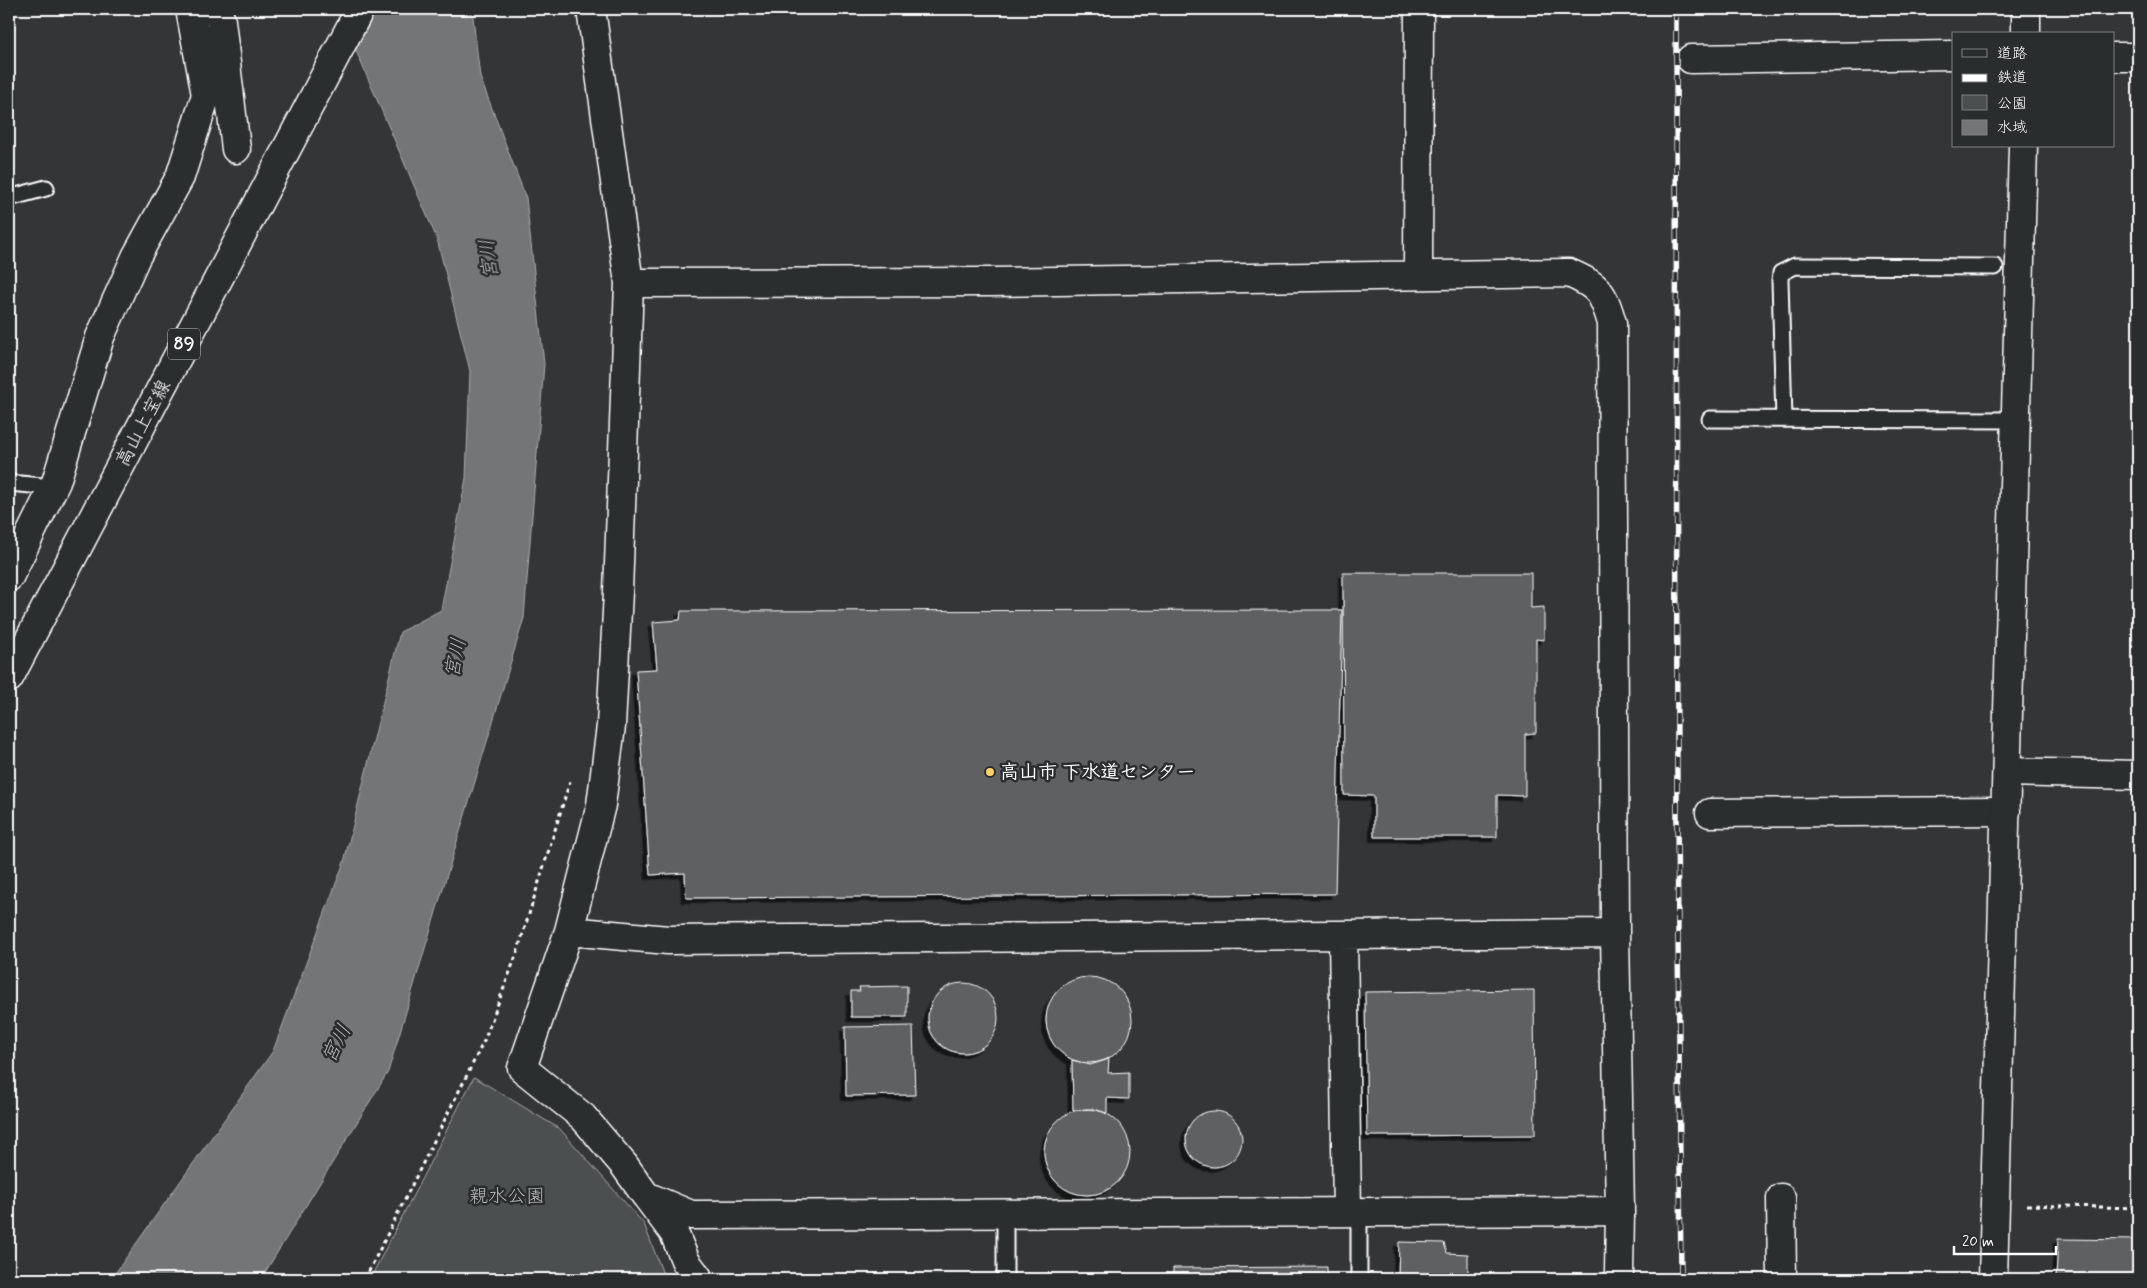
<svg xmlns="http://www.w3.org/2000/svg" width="2147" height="1288" font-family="Mynerve,'Klee One',sans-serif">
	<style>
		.green { fill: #4c4f50; stroke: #a6a7a8 }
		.water { fill: #737576; stroke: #abacad }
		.building { fill: #5f6162; stroke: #fff; filter: url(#shadow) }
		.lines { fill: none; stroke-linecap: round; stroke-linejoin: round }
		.service-casing { stroke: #fff; stroke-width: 19 }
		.minor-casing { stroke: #fff; stroke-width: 31 }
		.tertiary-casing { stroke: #fff; stroke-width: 31 }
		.primary-casing { stroke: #fff; stroke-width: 31 }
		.path { stroke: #fff; stroke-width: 3; stroke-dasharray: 4 4; stroke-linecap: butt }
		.service { stroke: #2a2d2e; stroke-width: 15 }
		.minor { stroke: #2a2d2e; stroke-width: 28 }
		.tertiary { stroke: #2a2d2e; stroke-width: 28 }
		.primary { stroke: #2a2d2e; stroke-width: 28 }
		.rail-casing { stroke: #fff; stroke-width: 5.5 }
		.rail { stroke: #2a2d2e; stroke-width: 4; stroke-dasharray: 11; stroke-linecap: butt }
		.poi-dot { fill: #ffd166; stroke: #2a2d2e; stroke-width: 2 }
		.labels { text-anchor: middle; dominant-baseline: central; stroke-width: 5; stroke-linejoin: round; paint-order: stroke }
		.shield { fill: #2a2d2e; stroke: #bfc0c0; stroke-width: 1 }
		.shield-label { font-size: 18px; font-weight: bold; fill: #fff }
		.street-label { font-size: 19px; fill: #fff; stroke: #2a2d2e }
		.poi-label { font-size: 19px; font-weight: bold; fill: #fff; stroke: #2a2d2e; text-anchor: start }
		.park-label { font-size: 19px; fill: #b7b9b9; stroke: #2a2d2e }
		.water-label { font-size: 20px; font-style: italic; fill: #b2b3b4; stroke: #2a2d2e }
	</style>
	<defs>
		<filter id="shadow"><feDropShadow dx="-4.5" dy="4.5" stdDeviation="0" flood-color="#0009"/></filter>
	</defs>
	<rect width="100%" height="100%" fill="#333536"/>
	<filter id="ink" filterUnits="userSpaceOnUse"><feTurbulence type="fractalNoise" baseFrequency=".02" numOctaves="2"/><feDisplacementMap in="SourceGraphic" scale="10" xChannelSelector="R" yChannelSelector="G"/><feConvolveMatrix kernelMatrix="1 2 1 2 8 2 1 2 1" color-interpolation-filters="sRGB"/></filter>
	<g filter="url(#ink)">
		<!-- green -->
		<path class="green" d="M474,1077l86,52 84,95 21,55h-295z"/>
		<!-- water -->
		<path class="water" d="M338,9h134l8,68 46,121 18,166 -20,254 -136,454 -127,207h-150l162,-228 71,-189 56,-230 41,-22 25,-132 4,-107 -33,-132z"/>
		<!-- building -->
		<path class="building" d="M1343,573h188v35l13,-1v33l-8,-1v94l-11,1v62l-28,-1v42h-123v-41l-30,-1z
			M1342,610l-7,284 -649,4 -1,-25 -35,2 -14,-205 21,-1 -4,-47 27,-2 1,-9z
			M1046 1020a43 43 0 1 1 86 0a43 43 0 1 1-86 0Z
			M928 1018a35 35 0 1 1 70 0a35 35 0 1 1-70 0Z
			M907,986v31h-56v-26h9l-1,-4z
			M1534,990l1,145 -168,1 -2,-144z
			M913,1026l2,69 -69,1 -1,-69z
			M1109,1059l-1,14 21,-1v27l-22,-1v15l-14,-4 -20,1 -1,-50 18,5z
			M1044 1152a43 43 0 1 1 86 0a43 43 0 1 1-86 0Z
			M1186 1139a28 28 0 1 1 56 0a28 28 0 1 1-56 0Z
			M2058,1239l80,1v39h-82z
			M1399,1242l45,1 3,10 21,1v25h-70z
			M1327,1267v12h-154v-11z"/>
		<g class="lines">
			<defs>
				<path id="service" d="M9,198l37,-10
					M1710,419l306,1
					M1784,419l-4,-139 1,-7 14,-7 200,1
					M9,483l44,4
					M1005,1214v65
					M1359,1279v-67"/>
				<path id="minor" d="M217,9l4,12 15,128
					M591,9l38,274 -11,309 -7,134 -10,79 -32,126 -47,137 61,49 41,48 22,31 45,19 929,-4 -5,-278 -3,-610c-9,-31 -13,-37 -43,-50l-580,9 -360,1
					M2113,57h25
					M1691,59l262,-4
					M1418,275l1,-266
					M9,577l47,-95 44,-145 36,-80 44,-80 26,-82 -16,-86
					M2007,772l131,3
					M1710,813l296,-2
					M569,931l99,9 947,-7
					M1343,935l4,277
					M647,1197l27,36 12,29 13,17
					M1781,1198l1,81
					M1619,1273l1,-62"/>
				<path id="tertiary" d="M2026,34v-25
					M1993,1279l30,-1133"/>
				<path id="primary" d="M9,678l351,-669"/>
			</defs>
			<!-- service casing -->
			<use href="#service" class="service-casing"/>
			<!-- minor casing -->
			<use href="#minor" class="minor-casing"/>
			<!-- tertiary casing -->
			<use href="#tertiary" class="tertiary-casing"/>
			<!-- primary casing -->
			<use href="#primary" class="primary-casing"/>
			<!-- path -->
			<path class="path" d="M2027,1205l111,3
				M365,1279l119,-238 33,-88 54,-175"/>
			<!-- service -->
			<use href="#service" class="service"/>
			<!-- minor -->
			<use href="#minor" class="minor"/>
			<!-- tertiary -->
			<use href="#tertiary" class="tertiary"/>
			<!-- primary -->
			<use href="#primary" class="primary"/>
			<defs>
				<path id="rail" d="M1676,9l1,809 4,461"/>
			</defs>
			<!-- rail casing -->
			<use href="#rail" class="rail-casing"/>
			<!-- rail -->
			<use href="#rail" class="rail"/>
		</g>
	</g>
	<!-- markers -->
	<circle class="poi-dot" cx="990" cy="772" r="5"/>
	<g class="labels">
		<!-- shield labels -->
		<rect class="shield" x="168" y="328.5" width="32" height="31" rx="4"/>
		<g class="shield-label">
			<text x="184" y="344">89</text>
		</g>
		<!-- street labels -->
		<g class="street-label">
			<text transform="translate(143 423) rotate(-62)">高山上宝線</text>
		</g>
		<!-- poi labels -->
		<g class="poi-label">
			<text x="1000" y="772">高山市 下水道センター</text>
		</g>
		<!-- park labels -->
		<g class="park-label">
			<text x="507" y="1196">親水公園</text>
		</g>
		<!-- water labels -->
		<g class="water-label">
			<text transform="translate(489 259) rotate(-97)">宮川</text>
			<text transform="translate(456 658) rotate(-79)">宮川</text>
			<text transform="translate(337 1044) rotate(-63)">宮川</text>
		</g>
	</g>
	<!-- margin -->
	<rect width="2147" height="1288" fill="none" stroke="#2a2d2e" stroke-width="30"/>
	<rect x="15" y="15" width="2117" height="1258" fill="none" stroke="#fff" stroke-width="2" filter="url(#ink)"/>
	<!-- legend -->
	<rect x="1952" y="32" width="162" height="115" fill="#2a2d2e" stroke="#7f8182"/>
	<rect x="1962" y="49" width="25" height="8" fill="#2a2d2e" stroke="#7f8182"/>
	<text x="1997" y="58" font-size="15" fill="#ffffff">道路</text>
	<rect x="1962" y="74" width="25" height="8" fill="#ffffff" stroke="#7f8182"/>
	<text x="1997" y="82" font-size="15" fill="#ffffff">鉄道</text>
	<rect x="1962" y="95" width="25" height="15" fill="#4c4f50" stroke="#7f8182"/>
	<text x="1997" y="108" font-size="15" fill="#ffffff">公園</text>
	<rect x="1962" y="120" width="25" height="15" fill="#737576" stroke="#7f8182"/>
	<text x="1997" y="132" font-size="15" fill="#ffffff">水域</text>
	<!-- scale -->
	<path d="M1954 1246v8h102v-8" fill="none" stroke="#ffffff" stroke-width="2.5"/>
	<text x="1962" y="1246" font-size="15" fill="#ffffff" stroke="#2a2d2e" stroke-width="4" paint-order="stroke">20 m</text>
</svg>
